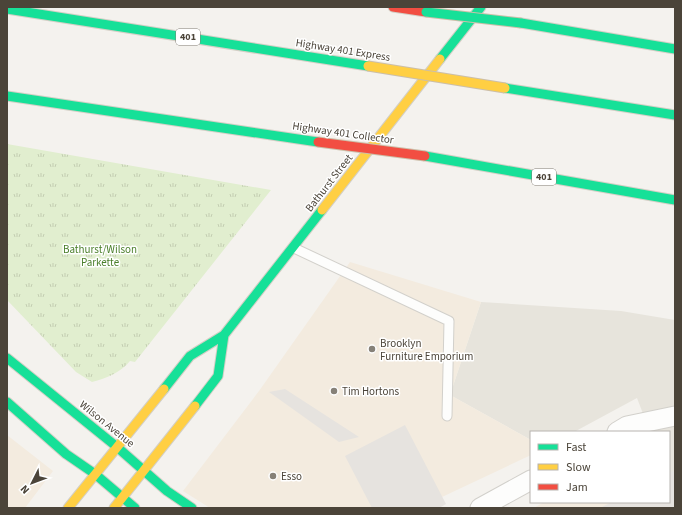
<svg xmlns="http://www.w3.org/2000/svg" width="682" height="515" font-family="'Source Sans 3',sans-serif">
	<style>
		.residential { fill: #e7e4dc }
		.commercial { fill: #f3ebdf }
		.grass { fill: url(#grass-tufts) }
		.parking { fill: #e6e3df }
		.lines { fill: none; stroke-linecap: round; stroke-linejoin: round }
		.lane-casing { stroke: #d2d0cb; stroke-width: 11 }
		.street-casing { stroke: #d2d0cb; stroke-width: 21 }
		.fast-casing { stroke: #d3cfc5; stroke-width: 11 }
		.slow-casing { stroke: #d3cfc5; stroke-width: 11 }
		.jam-casing { stroke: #d3cfc5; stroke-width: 11 }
		.lane { stroke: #fdfdfc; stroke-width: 9 }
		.street { stroke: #fdfdfc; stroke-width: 19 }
		.fast { stroke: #16e098; stroke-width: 9 }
		.slow { stroke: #ffcf43; stroke-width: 9 }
		.jam { stroke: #f24e42; stroke-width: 9 }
		.fast-bridge-casing { stroke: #ccbfa9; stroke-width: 11; stroke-linecap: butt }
		.slow-bridge-casing { stroke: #ccbfa9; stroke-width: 11; stroke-linecap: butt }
		.jam-bridge-casing { stroke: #ccbfa9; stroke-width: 11; stroke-linecap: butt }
		.fast-bridge { stroke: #16e098; stroke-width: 9 }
		.slow-bridge { stroke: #ffcf43; stroke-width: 9 }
		.jam-bridge { stroke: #f24e42; stroke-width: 9 }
		.poi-dot { fill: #868178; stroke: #fff; stroke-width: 1.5 }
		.labels { text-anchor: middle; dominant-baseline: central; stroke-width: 3; stroke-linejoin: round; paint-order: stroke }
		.shield { fill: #fff; stroke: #817c74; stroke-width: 1 }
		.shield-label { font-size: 10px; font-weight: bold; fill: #4b4439 }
		.street-label { font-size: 11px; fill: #4b4439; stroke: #fff }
		.park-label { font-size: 11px; fill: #4a7f2a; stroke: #fff }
		.poi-label { font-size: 11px; fill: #4b4439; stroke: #fff; text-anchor: start }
	</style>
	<defs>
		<pattern id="grass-tufts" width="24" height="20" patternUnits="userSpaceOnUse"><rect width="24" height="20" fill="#e1eecf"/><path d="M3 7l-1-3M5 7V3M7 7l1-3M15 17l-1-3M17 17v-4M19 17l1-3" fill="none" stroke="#c3cdb2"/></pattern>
	</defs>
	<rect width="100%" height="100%" fill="#f4f2ee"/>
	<!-- residential -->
	<path class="residential" d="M481,302l140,9 54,9v177l-6,-15v-50h-19l-13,-34 -63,34h-43v8l-81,-45z"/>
	<!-- commercial -->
	<path class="commercial" d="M350,262l131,40 -31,93 81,45v15l-106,50 -30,3h-185l-27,-17 76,-100z
		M7,435l46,36 -28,37h-18z
		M544,502h125l6,6h-141z"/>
	<!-- grass -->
	<path class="grass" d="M7,144l264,46 -136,172 -5,-1c-10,12 -23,17 -38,21l-16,-10 -69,-72z"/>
	<!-- parking -->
	<path class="parking" d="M285,389l74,48 -20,5 -70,-50z
		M405,425l41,79 -7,4h-67l-27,-52z
		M675,470v38h-75l12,-6h57v-29z"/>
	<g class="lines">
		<defs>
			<path id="lane" d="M294,248l155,73 -2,95"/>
			<path id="street" d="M617,432l10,-6 48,-10
				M480,508l51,-28"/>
			<path id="fast" d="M7,9l361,57
				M521,23l154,26
				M440,59l41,-52
				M505,88l170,27
				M7,96l311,46
				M425,156l250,44
				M7,358l110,89 50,44 25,17
				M164,389l26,-33 34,-21 98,-125
				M7,402l59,52 29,20 40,34
				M195,406l23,-30 6,-41"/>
			<path id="slow" d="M322,210l118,-151
				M68,508l96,-119
				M114,508l81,-102"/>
			<path id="jam" d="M393,7l33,5"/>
		</defs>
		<!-- lane casing -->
		<use href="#lane" class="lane-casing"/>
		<!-- street casing -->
		<use href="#street" class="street-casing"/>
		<!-- fast casing -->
		<use href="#fast" class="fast-casing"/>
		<!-- slow casing -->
		<use href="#slow" class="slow-casing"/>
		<!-- jam casing -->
		<use href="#jam" class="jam-casing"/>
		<!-- lane -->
		<use href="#lane" class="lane"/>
		<!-- street -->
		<use href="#street" class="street"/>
		<!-- fast -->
		<use href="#fast" class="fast"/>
		<!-- slow -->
		<use href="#slow" class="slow"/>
		<!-- jam -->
		<use href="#jam" class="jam"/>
		<defs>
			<path id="fast-bridge" d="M426,12l95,11"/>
			<path id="slow-bridge" d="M368,66l137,22"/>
			<path id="jam-bridge" d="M318,142l107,14"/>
		</defs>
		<!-- fast-bridge casing -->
		<use href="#fast-bridge" class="fast-bridge-casing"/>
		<!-- slow-bridge casing -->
		<use href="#slow-bridge" class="slow-bridge-casing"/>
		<!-- jam-bridge casing -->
		<use href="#jam-bridge" class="jam-bridge-casing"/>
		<!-- fast-bridge -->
		<use href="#fast-bridge" class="fast-bridge"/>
		<!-- slow-bridge -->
		<use href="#slow-bridge" class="slow-bridge"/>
		<!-- jam-bridge -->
		<use href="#jam-bridge" class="jam-bridge"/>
	</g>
	<!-- markers -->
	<g class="poi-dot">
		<circle cx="372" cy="349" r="4"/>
		<circle cx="334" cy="391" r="4"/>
		<circle cx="273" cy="476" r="4"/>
	</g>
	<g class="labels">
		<!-- shield labels -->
		<g class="shield">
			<rect x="176" y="29" width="24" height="16" rx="3"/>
			<rect x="532" y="169" width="24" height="16" rx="3"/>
		</g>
		<g class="shield-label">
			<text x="188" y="37">401</text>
			<text x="544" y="177">401</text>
		</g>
		<!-- street labels -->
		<g class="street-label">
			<text transform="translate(343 50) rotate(9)">Highway 401 Express</text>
			<text transform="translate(343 133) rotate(8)">Highway 401 Collector</text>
			<text transform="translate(329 183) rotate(-52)">Bathurst Street</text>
			<text transform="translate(107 424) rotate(39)">Wilson Avenue</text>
		</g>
		<!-- park labels -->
		<g class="park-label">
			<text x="100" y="249">Bathurst/Wilson<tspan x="100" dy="13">Parkette</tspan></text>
		</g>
		<!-- poi labels -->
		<g class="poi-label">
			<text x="380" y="343">Brooklyn<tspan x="380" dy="13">Furniture Emporium</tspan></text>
			<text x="342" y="391">Tim Hortons</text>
			<text x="281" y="476">Esso</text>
		</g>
	</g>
	<!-- border -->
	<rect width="682" height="515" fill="none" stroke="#4b4439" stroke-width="16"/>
	<!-- legend -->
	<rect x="530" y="431" width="140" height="72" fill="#ffffff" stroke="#b7b4b0"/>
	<rect x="538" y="444" width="20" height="6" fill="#16e098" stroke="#b7b4b0"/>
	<text x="566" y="451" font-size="12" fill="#4b4439">Fast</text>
	<rect x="538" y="464" width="20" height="6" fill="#ffcf43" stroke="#b7b4b0"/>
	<text x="566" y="471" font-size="12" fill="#4b4439">Slow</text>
	<rect x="538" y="484" width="20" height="6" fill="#f24e42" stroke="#b7b4b0"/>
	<text x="566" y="491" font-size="12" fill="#4b4439">Jam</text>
	<!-- north arrow -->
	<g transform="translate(32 483) rotate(228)" stroke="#ffffff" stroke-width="3" paint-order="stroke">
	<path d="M0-3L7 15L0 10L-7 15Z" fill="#4b4439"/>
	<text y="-6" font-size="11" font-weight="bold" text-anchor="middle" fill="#4b4439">N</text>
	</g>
</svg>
